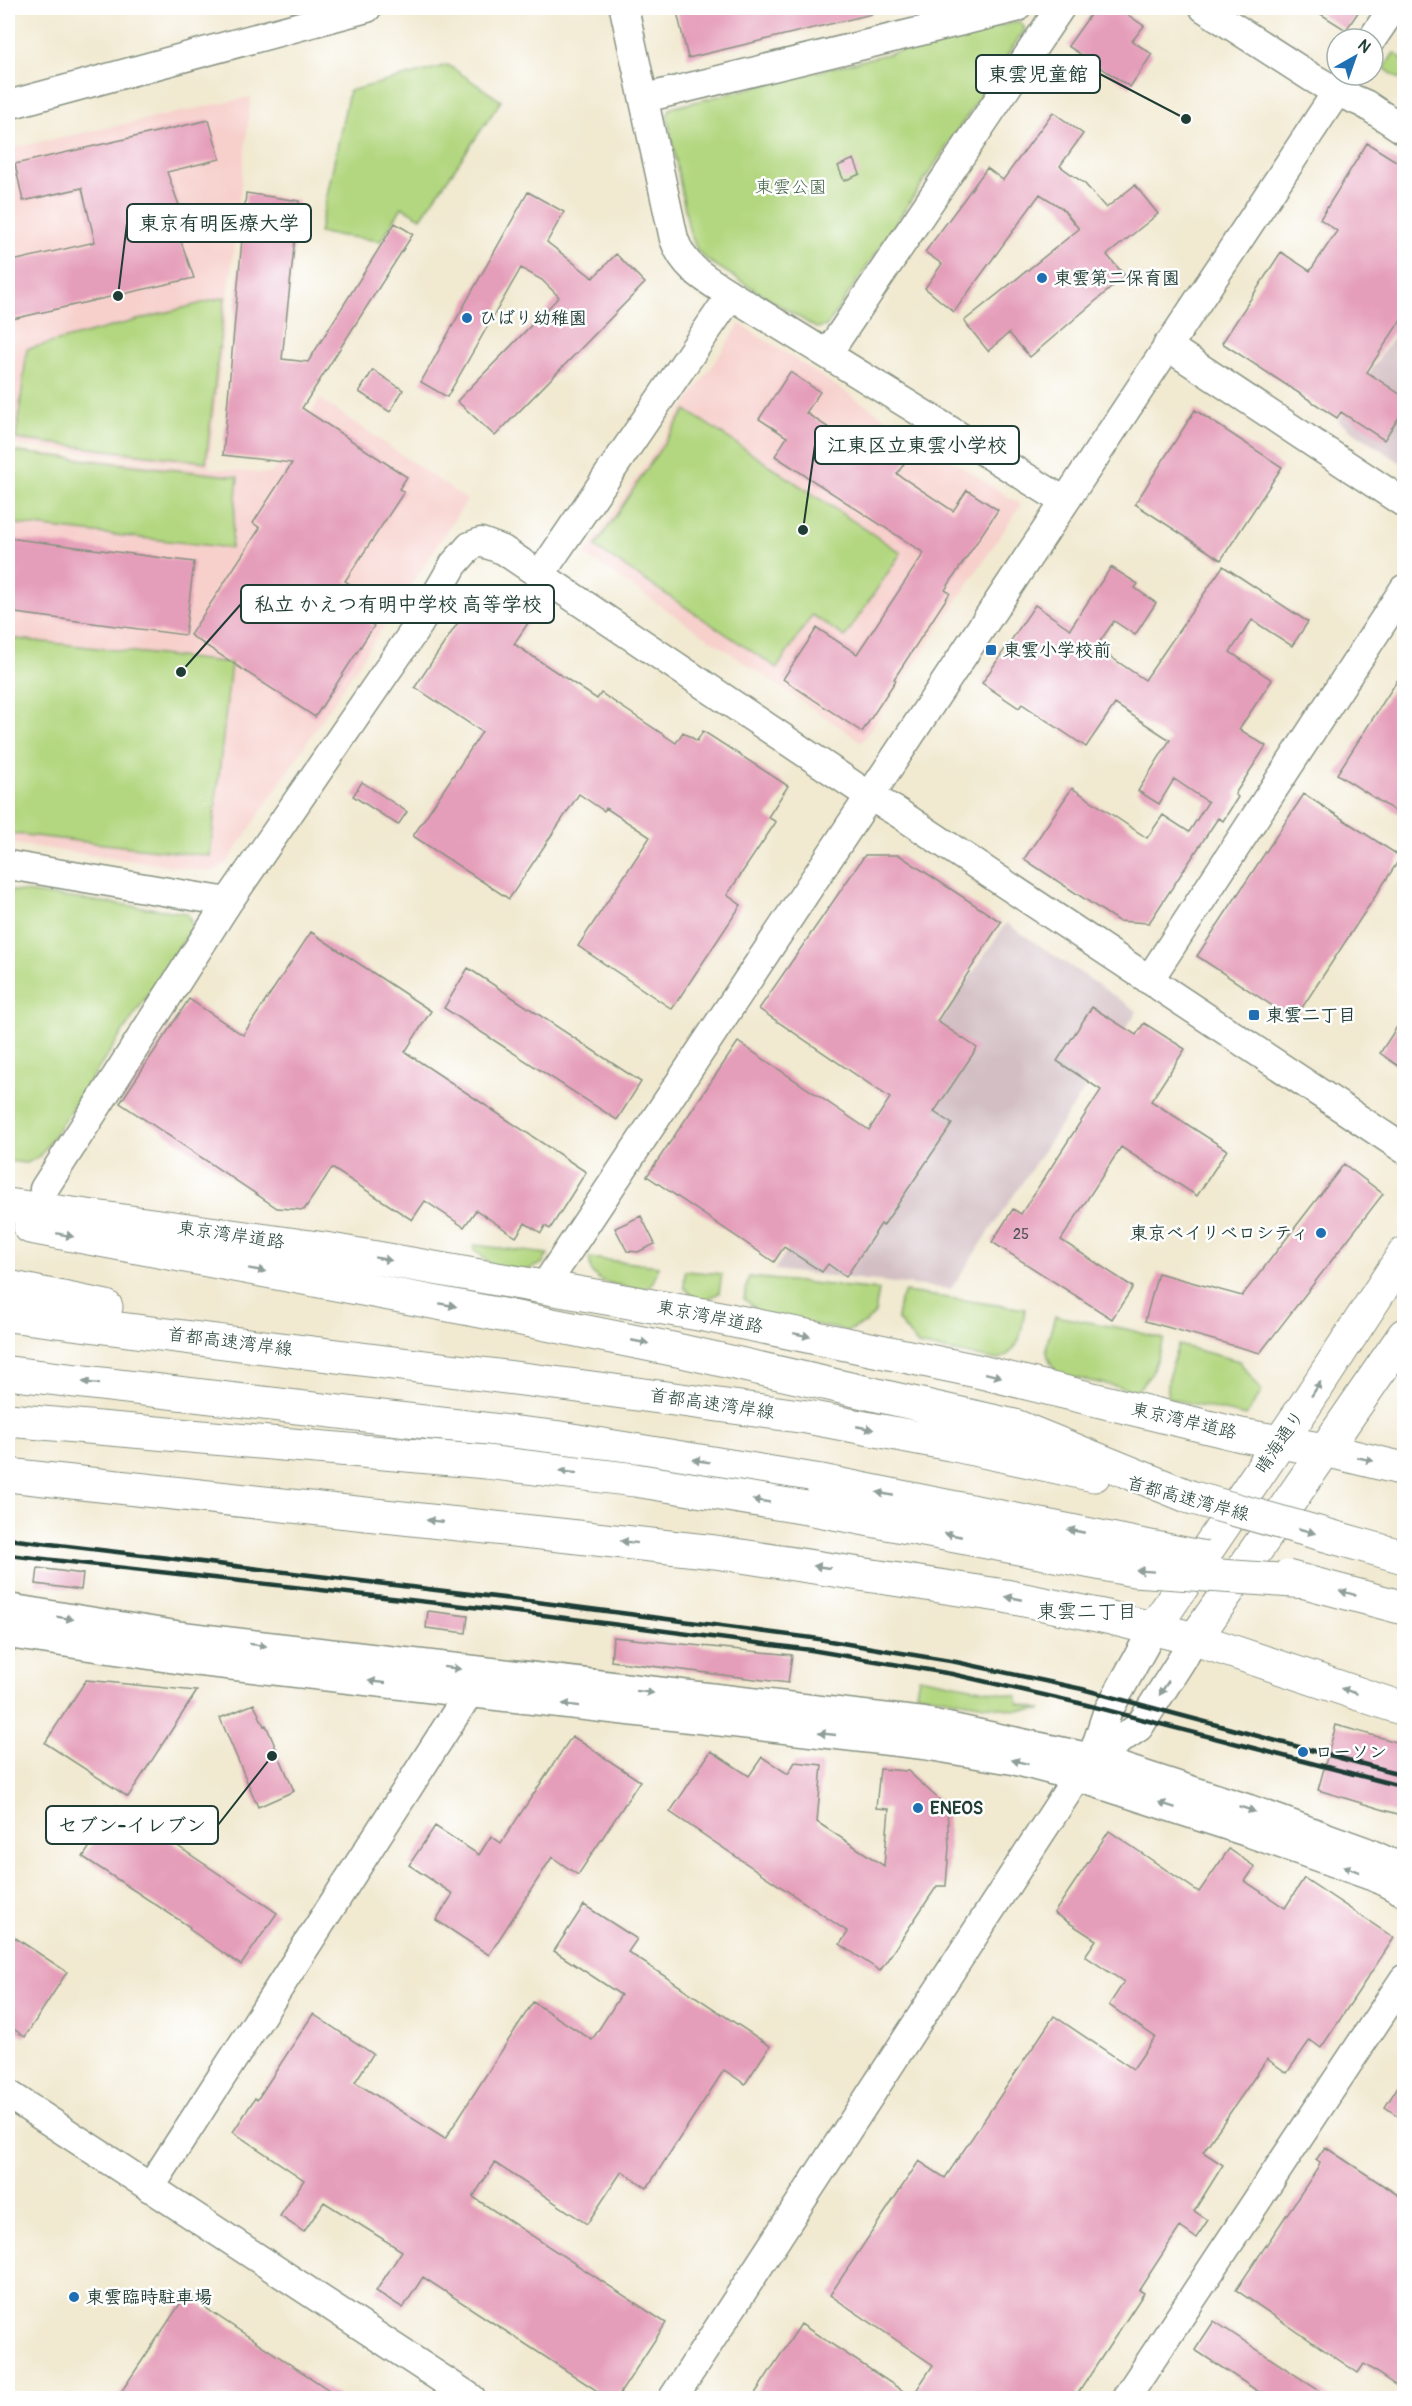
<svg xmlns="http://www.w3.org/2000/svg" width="1412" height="2406" font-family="Pangolin,'Klee One',sans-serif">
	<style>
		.built { fill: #f7d0cc }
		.industrial { fill: #d2bec3 }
		.green { fill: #b3d780; stroke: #698a5a; stroke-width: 1.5 }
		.building { fill: #e59eb9 }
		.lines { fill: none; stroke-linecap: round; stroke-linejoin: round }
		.minor-casing { stroke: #889382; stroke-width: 31 }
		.major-casing { stroke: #889382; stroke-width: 35 }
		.highway-casing { stroke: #889382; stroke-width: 35 }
		.minor { stroke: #fff; stroke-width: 28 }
		.major { stroke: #fff; stroke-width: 33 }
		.highway { stroke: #fff; stroke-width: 33 }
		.rail { stroke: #1f3d34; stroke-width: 4.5 }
		.highway-bridge-casing { stroke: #889382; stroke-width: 35; stroke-linecap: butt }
		.highway-bridge { stroke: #fff; stroke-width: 33 }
		.oneway { fill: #8f9e9a }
		.poi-dot { fill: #1f6fb2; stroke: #fff; stroke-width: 2 }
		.labels { text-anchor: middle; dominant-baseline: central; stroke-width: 5; stroke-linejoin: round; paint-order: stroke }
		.number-label { font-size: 15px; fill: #505555 }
		.park-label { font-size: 18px; fill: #446447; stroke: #fff }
		.poi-label { font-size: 18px; font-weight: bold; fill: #1f3d34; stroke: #fff; text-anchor: start }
		.street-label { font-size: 18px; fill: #1f3d34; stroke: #fff }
		.neighbourhood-label { font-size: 20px; fill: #1f3d34; stroke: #fff }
		.leader { fill: none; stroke: #1f3d34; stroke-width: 2 }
		.callout-dot { fill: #1f3d34; stroke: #fff; stroke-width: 2 }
		.callout { fill: #fff; stroke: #1f3d34; stroke-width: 2 }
		.callout-label { font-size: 20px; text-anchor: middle; font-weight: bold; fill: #1f3d34 }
	</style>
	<rect width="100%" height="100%" fill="#fff"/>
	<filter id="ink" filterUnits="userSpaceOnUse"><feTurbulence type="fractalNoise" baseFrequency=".0167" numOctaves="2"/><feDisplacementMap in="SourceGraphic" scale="12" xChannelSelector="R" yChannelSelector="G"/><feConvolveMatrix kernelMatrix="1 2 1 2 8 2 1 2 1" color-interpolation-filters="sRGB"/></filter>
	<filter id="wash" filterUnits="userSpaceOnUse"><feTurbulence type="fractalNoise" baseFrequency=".008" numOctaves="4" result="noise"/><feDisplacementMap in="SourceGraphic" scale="24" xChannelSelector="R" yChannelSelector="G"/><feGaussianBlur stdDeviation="1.35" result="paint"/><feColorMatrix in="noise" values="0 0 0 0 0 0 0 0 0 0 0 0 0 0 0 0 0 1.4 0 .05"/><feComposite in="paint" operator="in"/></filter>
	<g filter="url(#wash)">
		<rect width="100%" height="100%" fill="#f1e9d0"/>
		<!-- built -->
		<path class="built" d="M251,97l-42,370 -201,-23v-295z
			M740,324l281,181 -159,237 -277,-187z
			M320,399l147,101 -240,363 -15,9 -204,-29v-393l263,24z"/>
		<!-- industrial -->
		<path class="industrial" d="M1404,320v145l-66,-44z
			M1006,923l131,88 -186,278 -177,-19z"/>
		<!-- green -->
		<path class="green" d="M1020,21l5,8 -198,297 -11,2 -109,-68 -10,-10 -8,-20 -22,-115 4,-7z
			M1394,53l10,7v22l-20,-14z
			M448,65l53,36 -80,117 -19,-11 -21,34 -62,-8 30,-142z
			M225,297l-19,165 -190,-23 11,-90z
			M686,410l215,143 -56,84 -33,-22 -35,53 -182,-121z
			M8,451l230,26 -7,71 -223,-25z
			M8,638l223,25 -21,193 -202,-23z
			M8,890l179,23 6,14 -153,229 -13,7 -19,-2z
			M474,1245l74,9 -5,9 -18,8 -32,-4 -19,-18z
			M589,1258l69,8c-4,28 -18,25 -41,19 -9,-2 -19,-4 -25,-13 -2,-4 -2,-10 -3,-14z
			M685,1271l37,3 -3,19 -19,10 -3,-1 -13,-15z
			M749,1277l130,13 -4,23 -9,10 -18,8 -86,-17 -18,-15z
			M905,1292l120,17c-4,23 -3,41 -27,51l-80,-15 -21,-26 3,-19z
			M1055,1316l71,13 38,10 -13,35 -14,17 -79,-17c-19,-25 -10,-30 -3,-58z
			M1178,1345l61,16 23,30 -16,25 -79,-18 2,-23z
			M919,1677l98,19v7l25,7h-28l-98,-17z"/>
		<g id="blocks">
			<!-- building -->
			<path class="building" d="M676,8h195l1,6 -184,44z
				M1095,8h23l26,18 -12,15 20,13 -22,33 -62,-41z
				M1311,8h50l-15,22z
				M1053,112l30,22 -23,32 25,18 21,24 29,-23 23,29 -51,41 18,21 -95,81 -21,-24 -21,18 -24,-30 115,-92 -17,-21 -22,-14 -86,118 -29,-24 17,-24 -17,-12 62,-84 16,12z
				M209,120l11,39 -53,13 21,58 -10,3 16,45 -186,42v-58l87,-20 -13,-54 -59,13 -8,-37z
				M1367,143l37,23v149l-37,57 37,25v24l-5,-4 -15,23 -43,-28 -4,6 -115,-75 59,-91 29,19 27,-40 -17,-12z
				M854,159l6,15 -16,7 -6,-15z
				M528,192l36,20 -17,30 46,36 23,-24 29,29 -150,153 -38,-35 102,-104 -17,-17 -21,-12 -74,129 -26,-15z
				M246,193l53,8 -17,158 26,3 87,-139 18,11 -111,174 105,69 -8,12 5,3 -59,89 29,18 -12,19 12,8 -59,91 -125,-82 70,-107 -7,-5 39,-60 -69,-8z
				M373,370l30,20 -13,22 -31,-20z
				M790,372l30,20 -14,21 58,38 15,-23 34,22 -16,24 56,37 14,-21 31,20 -53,80 5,3 -56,86 2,1 -34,52 -79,-53 34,-51 40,26 67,-101 -149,-97 12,-19 -28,-18z
				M1195,410l87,57 -61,93 -86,-56z
				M8,538l186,24 -9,73 -177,-23z
				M1223,566l85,56 -16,24 -40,-26 -22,32 42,28 -33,49 27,17 -31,48 3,3 -15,24 -5,-3 -69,105 -31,-2 -94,-62 48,-71 75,50 16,-23 26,17 19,-30 -34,-23 -15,25 -21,-13 32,-51 -55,-36 -29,43 -64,-43 -3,4 -37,-25 53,-78 35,24 41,-62 27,17 -3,4 21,15 -21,32 -21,-14 -18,26 49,33z
				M481,588l49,32 -16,24 83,55 4,-6 75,50 7,-11 14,9 6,-10 85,55 -20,31 8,5 -49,73 14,10 -69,104 -94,-63 72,-109 -44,-29 -2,3 -25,-17 -70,105 -96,-63 69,-104 -67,-45z
				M1404,670v147l-67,-43z
				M362,782l45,30 -9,13 -45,-29z
				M1304,794l97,63 -107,163 -97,-64z
				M865,855h34l102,67 -64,99 40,27 -43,64 18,12 -69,102 -2,-2 -35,53 -18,-13 -6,8 -38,-25 -10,15 -127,-86 91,-134 131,88 21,-32 -131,-89z
				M311,932l120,79 -26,41 181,120 -36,57 -5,-3 -4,7 -16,-10 -9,14 -40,-27 -12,17 -39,-26 -13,19 -80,-52 -28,42 -27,-2 -157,-105 69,-104 54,36z
				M468,968l173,114 -24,38 -173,-112z
				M1092,1007l44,28 8,-12 41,26 -34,52 76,49 -30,46 -76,-49 -60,93 72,47 -21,32 -120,-77 21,-33 8,5 80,-124 -44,-29z
				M1404,1016v54l-24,-17z
				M1344,1164l39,30 -123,159 -115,-32 13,-48 84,23z
				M641,1216l14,28 -17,8 -11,-1 -12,-23z
				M38,1568l45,6 -2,16 -45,-6z
				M428,1611l40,5 -2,17 -40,-5z
				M613,1637l179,18 -4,28 -177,-22z
				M86,1680l111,11 -69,106 -83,-54z
				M254,1704l10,22 2,-1 28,66 -36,16 -38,-89z
				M1336,1725l68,19v72l-86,-26z
				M572,1736l68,45 -62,94 -26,-18 -63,98 -53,-35 17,-26 -44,-29 26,-39 44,29 12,-19 10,7z
				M711,1751l38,25 13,-19 26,17 7,-12 27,3 -5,57 67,44 5,-57 -13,-1 4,-39 28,2 39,36 2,40 -3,39h-9l-57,85 -40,-27 8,-12 -178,-120z
				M117,1805l160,108 -36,52 -52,-36 1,-2 -107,-70z
				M1109,1831l90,61 30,-43 26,18 -10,14 40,27 19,-30 90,60 -73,110 -11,-8 -23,33 -20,-14 -64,93 20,13 -29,46 14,9 -12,18 -16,-11 -41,63 5,3 -69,105h-323l49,-74 111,73 21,-32 -103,-70 89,-134 26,17 109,-162 79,53 22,-32 -46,-32 15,-23 -39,-26 11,-16 -42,-27z
				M584,1905l53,34 -9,13 142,94 -25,38 -21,-14 -77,118 -25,-17 -35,53 -92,-61 -22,34 193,126 -49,75h-9l-185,-121 -20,31 -27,-17 26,-40 -78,-49 -20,30 -24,-16 24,-36 -71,-48 22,-34 2,2 56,-86 60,40 -18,28 90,57 88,-137 59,38 29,-45 -67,-44z
				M8,1933l59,39 -42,65 -17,-12z
				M1404,2077v43l-19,-13z
				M1325,2147l79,52v192l-40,-27 -6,9 -122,-83 82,-122 2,-5 -4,-3z
				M186,2295l155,103h-224z
				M1214,2321l116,77h-62l-73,-48z"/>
		</g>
	</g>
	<g filter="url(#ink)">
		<use href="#blocks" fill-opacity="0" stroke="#889382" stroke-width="1.5"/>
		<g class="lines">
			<defs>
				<path id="minor" d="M624,8l50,231c10,29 32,40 57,56l333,206
					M1204,8l107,69 26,15 28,12 39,26
					M1372,39l21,-31
					M645,98l371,-90
					M8,105l359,-97
					M1167,346l237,157
					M828,353l232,-345
					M540,575l191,-280
					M8,865l220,37
					M1149,980l255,-391
					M44,1189l184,-287 191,-278 35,-60 16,-18 11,-4 22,8 368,247 26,15 507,337
					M544,1287l804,-1212
					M8,1608l174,28 742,86 168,36 157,51 118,43 37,17
					M8,1634l175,26 741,85 89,15 64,17 173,56 127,45 27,14
					M1092,1758l47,-31 56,-88
					M8,2094l463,304
					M150,2188l319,-495
					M673,2398l404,-621 15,-19 15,-45 47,-85
					M1126,2398l278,-419"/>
				<path id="major" d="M1154,1628l152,-224 98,-150
					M1195,1639l209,-304"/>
				<path id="highway" d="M8,1205l317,44 385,67 267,55 264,64 84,15 79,19
					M30,1227l472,88 175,35 338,76 175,71
					M8,1287l98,20
					M8,1315l562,70 237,32 143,27 144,31
					M8,1373l552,65 261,43
					M8,1475l707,77 290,44 102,21 88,22 209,70"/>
			</defs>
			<!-- minor casing -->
			<use href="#minor" class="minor-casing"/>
			<!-- major casing -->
			<use href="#major" class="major-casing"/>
			<!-- highway casing -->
			<use href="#highway" class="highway-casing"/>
			<!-- minor -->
			<use href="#minor" class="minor"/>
			<!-- major -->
			<use href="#major" class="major"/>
			<!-- highway -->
			<use href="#highway" class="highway"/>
			<!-- rail -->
			<path class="rail" d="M8,1539l529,63 275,36 144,24 126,27 322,86
				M8,1555l527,59 276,36 141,24 127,29 325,84"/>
			<defs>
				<path id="highway-bridge" d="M8,1420l478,42 149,18 178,29 321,61 174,12
					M821,1481l384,77
					M1190,1497l214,60
					M1287,1577l117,31"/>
			</defs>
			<!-- highway-bridge casing -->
			<use href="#highway-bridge" class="highway-bridge-casing"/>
			<!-- highway-bridge -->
			<use href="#highway-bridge" class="highway-bridge"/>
		</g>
		<!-- one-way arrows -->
		<defs><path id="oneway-solid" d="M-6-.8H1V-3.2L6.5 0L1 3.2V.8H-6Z" transform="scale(1.5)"/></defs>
		<g class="oneway">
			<use href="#oneway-solid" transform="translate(65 1235) rotate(12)"/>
			<use href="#oneway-solid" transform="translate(383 1259) rotate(10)"/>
			<use href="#oneway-solid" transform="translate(257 1270) rotate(10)"/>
			<use href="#oneway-solid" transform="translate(448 1305) rotate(10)"/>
			<use href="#oneway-solid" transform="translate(802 1335) rotate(12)"/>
			<use href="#oneway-solid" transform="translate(640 1342) rotate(11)"/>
			<use href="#oneway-solid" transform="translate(993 1375) rotate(14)"/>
			<use href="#oneway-solid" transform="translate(91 1383) rotate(-173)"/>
			<use href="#oneway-solid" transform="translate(1316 1389) rotate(-57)"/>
			<use href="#oneway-solid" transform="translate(865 1428) rotate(11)"/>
			<use href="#oneway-solid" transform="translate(1365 1459) rotate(13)"/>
			<use href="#oneway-solid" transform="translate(701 1461) rotate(-171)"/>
			<use href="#oneway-solid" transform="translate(568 1472) rotate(-173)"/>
			<use href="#oneway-solid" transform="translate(885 1494) rotate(-169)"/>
			<use href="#oneway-solid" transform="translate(761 1501) rotate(-171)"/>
			<use href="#oneway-solid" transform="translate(435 1521) rotate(-174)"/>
			<use href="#oneway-solid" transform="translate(1076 1531) rotate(-169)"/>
			<use href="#oneway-solid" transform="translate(1307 1531) rotate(16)"/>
			<use href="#oneway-solid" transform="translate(953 1535) rotate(-169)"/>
			<use href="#oneway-solid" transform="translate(629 1542) rotate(-173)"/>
			<use href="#oneway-solid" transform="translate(822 1567) rotate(-172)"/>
			<use href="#oneway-solid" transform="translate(1145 1571) rotate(-176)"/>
			<use href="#oneway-solid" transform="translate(1348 1593) rotate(-165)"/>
			<use href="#oneway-solid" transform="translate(1014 1598) rotate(-169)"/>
			<use href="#oneway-solid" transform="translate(65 1618) rotate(9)"/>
			<use href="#oneway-solid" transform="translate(258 1645) rotate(7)"/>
			<use href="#oneway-solid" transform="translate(452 1668) rotate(7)"/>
			<use href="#oneway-solid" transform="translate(377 1682) rotate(-173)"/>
			<use href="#oneway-solid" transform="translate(1164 1688) rotate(123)"/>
			<use href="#oneway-solid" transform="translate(1349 1691) rotate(-162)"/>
			<use href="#oneway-solid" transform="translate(645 1692) rotate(7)"/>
			<use href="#oneway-solid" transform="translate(571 1705) rotate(-173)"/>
			<use href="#oneway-solid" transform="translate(827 1734) rotate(-174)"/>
			<use href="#oneway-solid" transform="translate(1020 1762) rotate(-166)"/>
			<use href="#oneway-solid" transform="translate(1167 1805) rotate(-162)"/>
			<use href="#oneway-solid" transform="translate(1247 1809) rotate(19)"/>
			<use href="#oneway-solid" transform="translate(1351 1869) rotate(-160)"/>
		</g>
	</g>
	<!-- markers -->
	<g class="poi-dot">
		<circle cx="1042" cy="278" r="6"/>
		<circle cx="467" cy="318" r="6"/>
		<rect x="985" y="644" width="12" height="12" rx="3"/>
		<rect x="1248" y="1009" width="12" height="12" rx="3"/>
		<circle cx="1321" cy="1233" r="6"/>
		<circle cx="1303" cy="1752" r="6"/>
		<circle cx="918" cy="1808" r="6"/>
		<circle cx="74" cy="2297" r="6"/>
	</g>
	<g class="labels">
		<!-- number labels -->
		<g class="number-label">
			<text x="1021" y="1234">25</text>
		</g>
		<!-- park labels -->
		<g class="park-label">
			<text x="791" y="187">東雲公園</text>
		</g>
		<!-- poi labels -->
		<g class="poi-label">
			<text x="1054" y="278">東雲第二保育園</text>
			<text x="479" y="318">ひばり幼稚園</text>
			<text x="1003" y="650">東雲小学校前</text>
			<text x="1266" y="1015">東雲二丁目</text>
			<text x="1309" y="1233" text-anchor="end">東京ベイリベロシティ</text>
			<text x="1315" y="1752">ローソン</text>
			<text x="930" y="1808">ENEOS</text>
			<text x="86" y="2297">東雲臨時駐車場</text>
		</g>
		<!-- street labels -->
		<g class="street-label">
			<text transform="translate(231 1235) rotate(8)">東京湾岸道路</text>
			<text transform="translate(710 1317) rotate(11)">東京湾岸道路</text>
			<text transform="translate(230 1342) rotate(7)">首都高速湾岸線</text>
			<text transform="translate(712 1404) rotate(8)">首都高速湾岸線</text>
			<text transform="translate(1184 1421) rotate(13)">東京湾岸道路</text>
			<text transform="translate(1280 1442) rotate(-56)">晴海通り</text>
			<text transform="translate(1188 1499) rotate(15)">首都高速湾岸線</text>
		</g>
		<!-- neighbourhood labels -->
		<g class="neighbourhood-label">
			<text x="1087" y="1611">東雲二丁目</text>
		</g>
	</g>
	<!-- callouts -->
	<path class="leader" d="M1186 119L1100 74M118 296L127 223M803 530L815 445M181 672L241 604M272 1756L218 1825"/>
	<g class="callout-dot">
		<circle cx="1186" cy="119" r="6"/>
		<circle cx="118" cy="296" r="6"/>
		<circle cx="803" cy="530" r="6"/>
		<circle cx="181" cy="672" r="6"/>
		<circle cx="272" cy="1756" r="6"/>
	</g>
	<g class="callout">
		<rect x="976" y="55" width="124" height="38" rx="6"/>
		<rect x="127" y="204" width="184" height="38" rx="6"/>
		<rect x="815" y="426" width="204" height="38" rx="6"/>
		<rect x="241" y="585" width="313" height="38" rx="6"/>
		<rect x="46" y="1806" width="172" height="38" rx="6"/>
	</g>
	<g class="callout-label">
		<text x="1038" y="81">東雲児童館</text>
		<text x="219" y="230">東京有明医療大学</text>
		<text x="917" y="452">江東区立東雲小学校</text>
		<text x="398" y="611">私立 かえつ有明中学校 高等学校</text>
		<text x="132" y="1832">セブン-イレブン</text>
	</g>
	<!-- margin -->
	<rect width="1412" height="2406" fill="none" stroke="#fff" stroke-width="30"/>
	<!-- north arrow -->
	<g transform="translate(1355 57) rotate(40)"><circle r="28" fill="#ffffff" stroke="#a5b1ae" stroke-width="1.5"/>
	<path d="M0-4.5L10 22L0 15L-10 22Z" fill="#1f6fb2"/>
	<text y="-9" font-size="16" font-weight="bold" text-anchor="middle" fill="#1f3d34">N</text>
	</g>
</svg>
